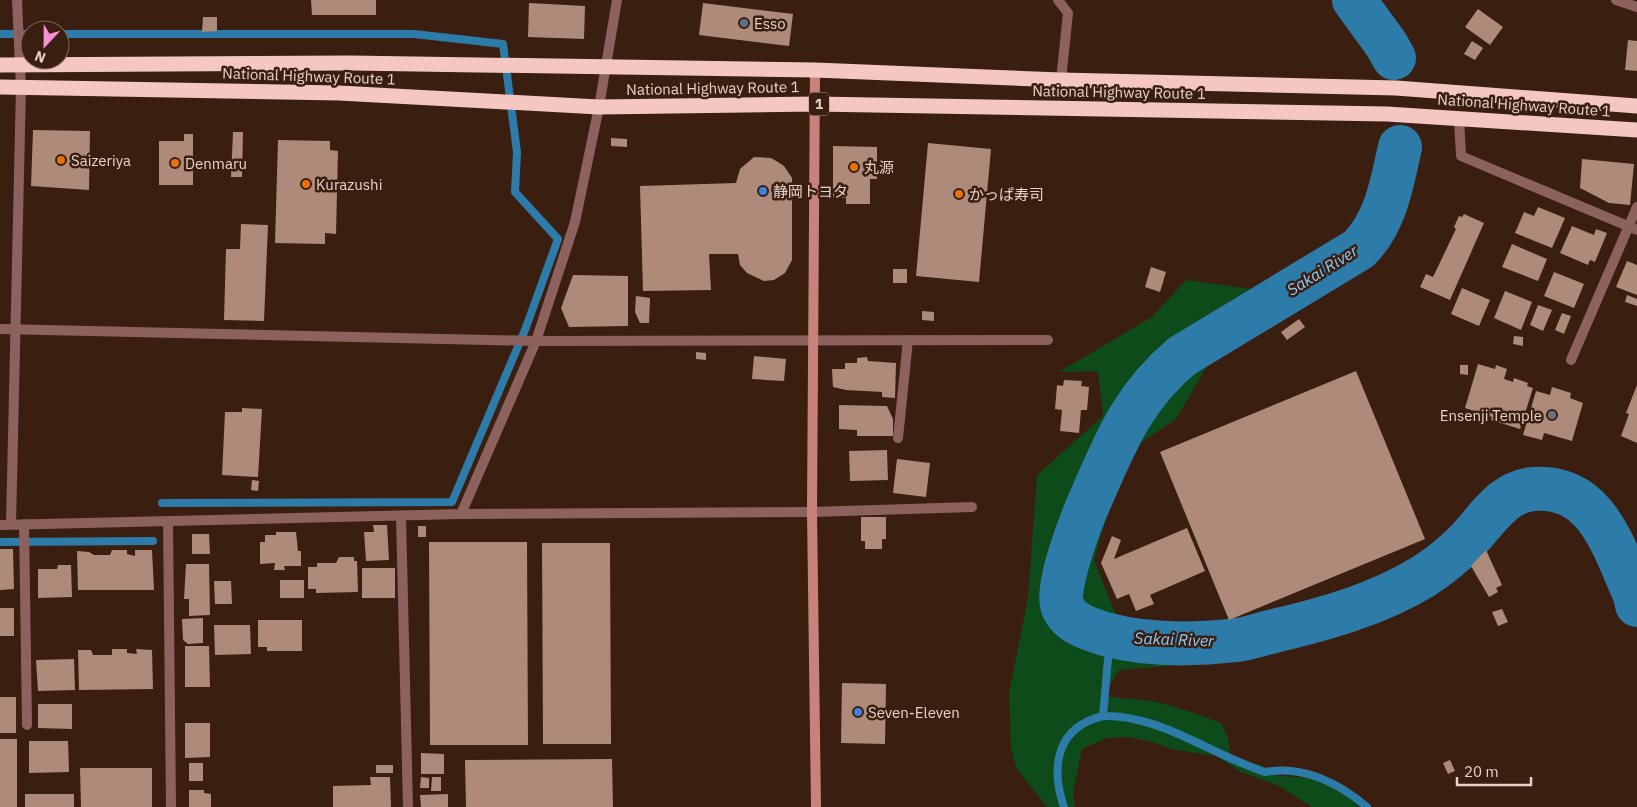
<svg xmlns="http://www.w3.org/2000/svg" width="1637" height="807" font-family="'IBM Plex Sans','Noto Sans JP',sans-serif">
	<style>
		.green { fill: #0e4b1a }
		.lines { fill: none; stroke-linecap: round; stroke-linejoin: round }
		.stream { stroke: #2d7ba9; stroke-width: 8 }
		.river { stroke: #2d7ba9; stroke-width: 44 }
		.building { fill: #ae8a7a }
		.lane { stroke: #8d615d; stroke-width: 10 }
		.street { stroke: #8d615d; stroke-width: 10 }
		.secondary { stroke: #c8827b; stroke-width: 10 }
		.highway { stroke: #f4c7c2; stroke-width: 15 }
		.service-dot { fill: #5c6f8a; stroke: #3a1e10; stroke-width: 2 }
		.food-dot { fill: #e8710a; stroke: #3a1e10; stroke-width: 2 }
		.shop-dot { fill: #3f7fe0; stroke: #3a1e10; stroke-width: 2 }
		.worship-dot { fill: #6b7280; stroke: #3a1e10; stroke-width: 2 }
		.labels { text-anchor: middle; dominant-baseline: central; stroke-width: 5; stroke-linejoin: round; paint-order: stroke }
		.shield { fill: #3a1e10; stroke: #b29c92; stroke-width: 1 }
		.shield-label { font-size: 14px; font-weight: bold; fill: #e6d2c9 }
		.poi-label { font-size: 15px; fill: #e6d2c9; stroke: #3a1e10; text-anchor: start }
		.street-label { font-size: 15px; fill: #e6d2c9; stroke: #3a1e10 }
		.water-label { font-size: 16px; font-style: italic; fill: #8bd0ff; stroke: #3a1e10 }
	</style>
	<rect width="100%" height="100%" fill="#3a1e10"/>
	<!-- green -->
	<path class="green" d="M1186,280l66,9 -76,130 -52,35 -30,106 24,60 82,18 4,25 -85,7 -16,25c14,4 28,3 42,5 26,4 52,14 76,23l7,15 2,15 15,10 14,1 19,12 37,2 26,7 18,22h-47l-35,-22 -36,-13 -25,-16 -45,-7 -18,-7 -26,-5 -20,1 -25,11 -9,43 2,15h-28l-31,-39 -5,-21 -2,-54 19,-95 9,-123 66,-59 -5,-45 -39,1 93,-55z"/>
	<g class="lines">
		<!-- stream -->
		<path class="stream" d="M0,34h30
			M60,34h354l89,10 14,108 -2,40 43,47 -33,91 -73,172 -290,1
			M0,542l153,-1
			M1115,637l-7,22 -5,57c59,-1 108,39 162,56 38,-7 74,11 102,35
			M1064,807c-14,-41 -7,-80 39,-91"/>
		<!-- river -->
		<path class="river" d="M1354,0l32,44 8,14
			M1400,147c-8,36 -14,75 -41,102l-177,107c-49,41 -66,85 -91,142 -9,20 -35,87 -29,107 6,18 27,24 43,29 40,11 89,11 131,6 12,-1 25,-6 38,-9 51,-12 105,-27 150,-55 14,-9 30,-22 42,-34 20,-20 35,-50 67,-53 64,-5 80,58 102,106l2,10"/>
	</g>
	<!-- building -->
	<path class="building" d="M311,0h65v15h-64z
		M529,3l56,3 -1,33 -56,-2z
		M703,3l90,11 -4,32 -90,-11z
		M1478,9l25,18 -13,18 -25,-18z
		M203,17h14v14l-15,1z
		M1628,40l9,1v30l-12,-1z
		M1472,41l11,7 -8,12 -11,-6z
		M33,130l57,1 -1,59 -58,-4z
		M233,132h10l-1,45h-11z
		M184,134h9v51h-34v-44h25z
		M611,138l16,1v8l-16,-1z
		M278,140l52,1v9l8,1 -2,83 -11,-1v11l-50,-1z
		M928,143l63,6 -12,133 -63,-6z
		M833,146l44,1v32h-7v25h-24v-6h-13z
		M754,157l17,1 7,4 6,4 8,12v82l-7,13 -11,7 -10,1 -17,-8 -7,-8 -2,-11h-29l2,36 -68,1 -3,-105 96,-3 4,-14z
		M1582,159l52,5 -4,41 -21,-2 -29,-15z
		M1538,207l27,11 -13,30 -37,-15 9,-21 10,4z
		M1464,214l20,9 -34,77 -30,-13 6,-13 7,3 23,-48 -2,-2 5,-11 3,1z
		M241,224l27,1 -4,96 -40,-1 2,-71h14z
		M1572,226l22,9 2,-6 11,4 -12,29 -5,-2 -2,5 -28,-12z
		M1512,244l35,15 -9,22 -36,-14z
		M1627,261l10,4v30l-21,-8z
		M1151,267l15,5 -6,20 -15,-5z
		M893,269h14v14h-14z
		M1554,272l30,12 -10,24 -30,-12z
		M573,275l55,1v50l-59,1 -8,-19z
		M1462,288l28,12 -11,26 -28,-12z
		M1505,291l27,11 -11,28 -27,-12z
		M1627,295l10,4v7l-12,-4z
		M636,296l14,2 -1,25h-9l-5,-11z
		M1538,305l14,5 -9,21 -13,-6z
		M922,311l12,1v9l-12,-1z
		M1562,313l9,3 -7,18 -9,-4z
		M1299,319l6,8 -18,13 -6,-8z
		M1514,336l9,1v9l-10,-2z
		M696,352l10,1v7l-10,-1z
		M754,356l32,3 -2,22 -32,-2z
		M867,357l1,4 28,2 -1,35 -13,-1v-5l-36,-2 -13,-3 -1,-18h13v-6h12v-5z
		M1478,364l17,5 1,-4 11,4 -3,10 9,3 1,-4 14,5 -1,3 6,2 -13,41 -29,-9 1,-3 -27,-9z
		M1460,365h8v10l-8,-1z
		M1356,371l69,168 -196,81 -69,-168z
		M1064,380l18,1 -1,5 8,1 -2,23h-6l-2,23 -19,-2 2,-21 -7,-1 2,-24 6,1z
		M1637,385v58l-16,-7 8,-22 -3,-1z
		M1552,387l19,6 -1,5 13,5 -11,38 -28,-8 -2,7 -19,-5 13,-44 14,4z
		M839,405l48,1 6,13v17h-36v-6l-18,-1z
		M242,408l20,1 -4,68 -36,-2 3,-63h17z
		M887,450l1,30 -38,1 -1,-30z
		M897,459l33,4 -4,34 -33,-4z
		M252,480l7,1 -1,10 -7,-1z
		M861,517h25v22h-4v10h-17v-8h-4z
		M373,525h14l2,35 -23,1 -2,-29h10z
		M418,526h8v11h-8z
		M1187,528l18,43 -55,24 4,9 -18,7 -7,-17 -12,5 -16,-36 11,-27 9,4 -7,19z
		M276,532h20l2,19h3v15h-17l1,4h-11l1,-7 -15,1v-22h5v-7h11z
		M192,534h17l1,20h-18z
		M429,542h98l1,203h-98z
		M542,543h68l1,201h-68z
		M0,549h13l1,40 -14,1z
		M112,550h15v4l8,2v-6h17l2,40h-76l-1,-39 12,1 5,3h16z
		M1486,550l16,35 -6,3 2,4 -9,5 -18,-31z
		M339,557h15v4h3l1,31 -42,1v-4h-8v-22h9v-4h19z
		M186,564h23l1,51 -21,1v-17h-5z
		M58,565h13l1,32 -34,1v-29h19z
		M362,568h33v30h-33z
		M280,580h24v18h-24z
		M214,581h17l1,23h-17z
		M0,608h14v28h-14z
		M1502,609l6,13 -10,4 -6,-14z
		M203,618v25l-15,1 -5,-4 -1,-21z
		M258,620h44v31h-35v-4h-9z
		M214,625h36l1,29 -36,1z
		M185,646h24l1,41h-25z
		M112,649h15v4l10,1 -1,-5 16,1 1,39 -74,1 -1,-40h13l2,5h19z
		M74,659l1,31 -37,1 -2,-31z
		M842,683l44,1 -1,60 -44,-1z
		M0,697h16v36h-16z
		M38,704h34v25l-34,-1z
		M185,723h25v34l-25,1z
		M0,739h17v68h-17z
		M29,741h39l1,31 -40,1z
		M421,753l23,1v20h-23z
		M612,759l1,48h-147l-1,-47z
		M1450,760l5,11 -7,3 -5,-11z
		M189,763h14v18h-14z
		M376,765h17v8h-17z
		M80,768h72v39h-71z
		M370,777h20l1,30h-58v-21l38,-1z
		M421,777l8,1v10h-9z
		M432,777h9v14h-10z
		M189,790h15v3l7,1v13h-22z
		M25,794h49v13h-49z
		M448,794v13h-27l-1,-12z"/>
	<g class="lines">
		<!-- lane -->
		<path class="lane" d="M898,438l10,-98
			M812,512l160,-5"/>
		<!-- street -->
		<path class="street" d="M1058,0l10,13 -7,67
			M1616,0l21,7
			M1459,118l2,38 176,74
			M0,329l536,12 512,-1
			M1571,360l66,-153
			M461,514l75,-173 39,-119 24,-115 18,-107
			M401,516l7,291
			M168,521l3,286
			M11,524l10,-437 -4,-87
			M24,524l3,201
			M0,525l461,-11 351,-2"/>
		<!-- secondary -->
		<path class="secondary" d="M815,70l-3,442 4,295"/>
		<!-- highway -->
		<path class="highway" d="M0,65l351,-2 464,7 246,10 335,8 241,18
			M0,87l339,6 260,14 216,-3 572,10 250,16"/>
	</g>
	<!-- markers -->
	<circle class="service-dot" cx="744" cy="23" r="5"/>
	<g class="food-dot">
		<circle cx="61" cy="160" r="5"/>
		<circle cx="175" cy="163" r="5"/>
		<circle cx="854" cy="167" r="5"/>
		<circle cx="306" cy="184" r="5"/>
		<circle cx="959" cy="194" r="5"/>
	</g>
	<g class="shop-dot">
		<circle cx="763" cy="191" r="5"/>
		<circle cx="858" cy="712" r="5"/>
	</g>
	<circle class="worship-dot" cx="1552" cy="415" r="5"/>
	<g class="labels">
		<!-- shield labels -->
		<rect class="shield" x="809" y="92.5" width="20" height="23" rx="4"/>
		<g class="shield-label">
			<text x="819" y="104">1</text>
		</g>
		<!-- poi labels -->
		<g class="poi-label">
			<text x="754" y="23">Esso</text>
			<text x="71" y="160">Saizeriya</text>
			<text x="185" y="163">Denmaru</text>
			<text x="864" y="167">丸源</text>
			<text x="316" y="184">Kurazushi</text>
			<text x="773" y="191">静岡トヨタ</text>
			<text x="969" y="194">かっぱ寿司</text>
			<text x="1542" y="415" text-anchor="end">Ensenji Temple</text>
			<text x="868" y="712">Seven-Eleven</text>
		</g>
		<!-- street labels -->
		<g class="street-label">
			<text transform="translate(309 76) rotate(2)">National Highway Route 1</text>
			<text transform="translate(713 88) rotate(-1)">National Highway Route 1</text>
			<text transform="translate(1119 92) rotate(1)">National Highway Route 1</text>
			<text transform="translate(1524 105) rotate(4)">National Highway Route 1</text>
		</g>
		<!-- water labels -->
		<g class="water-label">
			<text transform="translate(1322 270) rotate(-32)">Sakai River</text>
			<text transform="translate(1174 639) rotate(2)">Sakai River</text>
		</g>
	</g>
	<!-- north arrow -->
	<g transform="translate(45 45) rotate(202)"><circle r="24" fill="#3a1e10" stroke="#7f665a"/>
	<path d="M0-4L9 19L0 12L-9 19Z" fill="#f590d1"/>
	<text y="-8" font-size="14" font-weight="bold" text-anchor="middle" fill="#e6d2c9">N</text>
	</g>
	<!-- scale -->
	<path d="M1457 777v8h74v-8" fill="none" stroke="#e6d2c9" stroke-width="2.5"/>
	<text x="1464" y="777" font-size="15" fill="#e6d2c9" stroke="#3a1e10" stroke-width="4" paint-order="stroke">20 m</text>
</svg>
